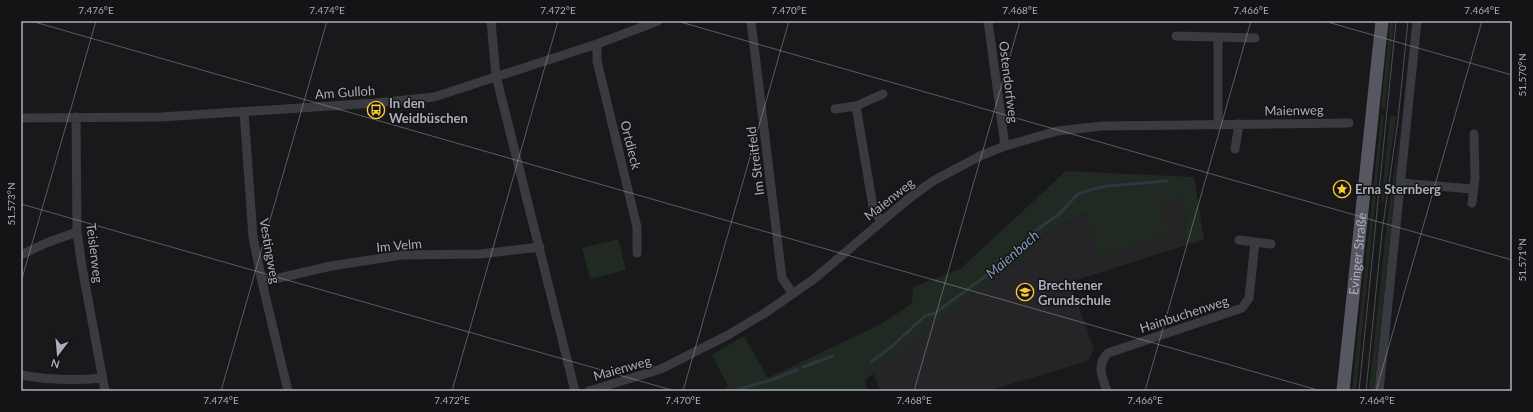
<svg xmlns="http://www.w3.org/2000/svg" width="1533" height="412" font-family="Lato,sans-serif">
	<style>
		.built { fill: #252528 }
		.green { fill: #202a22 }
		.lines { fill: none; stroke-linecap: round; stroke-linejoin: round }
		.stream { stroke: #2e3640; stroke-width: 3 }
		.street { stroke: #3a3a41; stroke-width: 9 }
		.primary { stroke: #565760; stroke-width: 13 }
		.tram { stroke: #4d4e56; stroke-width: 1 }
		.ticks { fill: none; stroke: #abaebb; stroke-width: 1; stroke-opacity: 0.45 }
		.labels { text-anchor: middle; dominant-baseline: central; stroke-width: 3; stroke-linejoin: round; paint-order: stroke }
		.street-label { font-size: 13px; fill: #abaebb; stroke: #141416 }
		.poi-label { font-size: 13px; font-weight: bold; fill: #abaebb; stroke: #141416; text-anchor: start }
		.water-label { font-size: 14px; font-style: italic; fill: #8199b8; stroke: #141416 }
		.neatline { fill: none; stroke: #abaebb; stroke-width: 1.5 }
		.ticks-label { font-size: 10px; text-anchor: middle; fill: #abaebb }
	</style>
	<rect width="100%" height="100%" fill="#19191b"/>
	<!-- built -->
	<path class="built" d="M1180,195l8,28 -5,1 7,20 -120,38 24,67 -6,12 -101,30h-107l-7,-18 89,-72 54,-37 29,-30 41,-22z"/>
	<!-- green -->
	<path class="green" d="M1390,21h4l-9,88 -4,-1z
		M1381,115h3l-28,276h-4z
		M1390,116h6l-12,85h-3z
		M1401,126l-27,265h-5l18,-170z
		M1066,171l128,6 10,63 -14,4 -7,-20 5,-1 -8,-27 -21,6 10,32 -69,22 -15,-44 -40,22 -29,30 -54,37 -97,79 2,11h-143l4,-5 -16,-31 32,-19 24,42 115,-55 29,-20 1,-16 47,-18z
		M618,239l8,31 -36,9 -8,-31z"/>
	<g class="lines">
		<!-- stream -->
		<path class="stream" d="M871,362l20,-15 34,-31 10,-3 77,-56 12,-10 10,-15 25,-18 19,-20 15,-5 14,-3 60,-5
			M803,367l30,-11
			M733,391l41,-12 23,-9"/>
		<!-- street -->
		<path class="street" d="M491,21l5,55 79,315
			M751,21l31,257 11,16
			M988,21l17,125
			M1176,36l79,2
			M1218,37v88
			M597,44v17l40,166v26
			M856,106l27,-12
			M835,109l21,-3 17,101 8,15
			M244,112l9,125 9,45 26,109
			M76,117l1,115 5,35 23,124
			M21,118l140,-1 215,-14 58,-6 163,-53 61,-23
			M1235,149l4,-25
			M1401,183l71,6
			M1472,203l3,-25 -1,-44
			M1239,240l32,4
			M21,255l25,-12 31,-11
			M262,282l69,-16 71,-11 78,-1 60,-7
			M21,375c28,5 53,6 81,3
			M589,391l72,-22 67,-34 37,-22 49,-34 93,-79 26,-19 47,-25 25,-10 52,-15 45,-5 247,-3
			M1107,391c-5,-14 -11,-26 1,-38l134,-45 7,-10 6,-56
			M1379,391l38,-370"/>
		<!-- primary -->
		<path class="primary" id="s1" d="M1343,391l39,-370"/>
		<!-- tram -->
		<path class="tram" d="M1359,391l37,-370
			M1366,391l16,-159 16,-112 10,-99"/>
	</g>
	<!-- ticks -->
	<path class="ticks" d="M31,21l1290,370M677,21l835,239M1324,21l188,54M21,204l654,187M21,282l75,-261M21,389l7,2M221,391l106,-370M452,391l106,-370M683,391l106,-370M914,391l106,-370M1145,391l106,-370M1376,391l106,-370"/>
	<!-- icons -->
	<defs>
		<symbol id="bus-ring" viewBox="-11 -11 22 22"><circle r="9.5" fill="#141416" stroke="#fbc931" stroke-width="1.5"/><path d="M-5-6H5V4H4V6H2V4H-2V6H-4V4H-5ZM-3.5-4V0h7V-4ZM-3.5 1.2v1.5H-2V1.2ZM2 1.2v1.5H3.5V1.2Z" fill="#fbc931"/></symbol>
		<symbol id="sight-ring" viewBox="-11 -11 22 22"><circle r="9.5" fill="#141416" stroke="#fbc931" stroke-width="1.5"/><path d="M0-6L1.8-2.2L6-1.7L2.9 1.2L3.7 5.4L0 3.3L-3.7 5.4L-2.9 1.2L-6-1.7L-1.8-2.2Z" fill="#fbc931"/></symbol>
		<symbol id="school-ring" viewBox="-11 -11 22 22"><circle r="9.5" fill="#141416" stroke="#fbc931" stroke-width="1.5"/><path d="M0-5L7-2L0 1L-7-2ZM-4 1L0 2.5L4 1V4Q0 6-4 4Z" fill="#fbc931"/></symbol>
	</defs>
	<g fill-rule="evenodd">
		<use href="#bus-ring" x="366" y="100" width="20" height="20"/>
		<use href="#sight-ring" x="1332" y="179" width="20" height="20"/>
		<use href="#school-ring" x="1015" y="282" width="20" height="20"/>
	</g>
	<g class="labels">
		<!-- street labels -->
		<g class="street-label">
			<text transform="translate(1009 82) rotate(83)">Ostendorfweg</text>
			<text transform="translate(345 92) rotate(-4)">Am Gulloh</text>
			<text transform="translate(1294 110) rotate(-1)">Maienweg</text>
			<text transform="translate(631 145) rotate(76)">Ortdieck</text>
			<text transform="translate(755 161) rotate(-97)">Im Streitfeld</text>
			<text transform="translate(889 199) rotate(-38)">Maienweg</text>
			<text transform="translate(399 245) rotate(-5)">Im Velm</text>
			<text transform="translate(270 251) rotate(80)">Vestingweg</text>
			<text transform="translate(95 253) rotate(83)">Teislerweg</text>
			<text stroke="none"><textPath href="#s1" startOffset="138">Evinger Straße</textPath></text>
			<text transform="translate(1184 314) rotate(-18)">Hainbuchenweg</text>
			<text transform="translate(622 368) rotate(-16)">Maienweg</text>
		</g>
		<!-- poi labels -->
		<g class="poi-label">
			<text x="389" y="103">In den<tspan x="389" dy="15">Weidbüschen</tspan></text>
			<text x="1355" y="189">Erna Sternberg</text>
			<text x="1038" y="285">Brechtener<tspan x="1038" dy="15">Grundschule</tspan></text>
		</g>
		<!-- water labels -->
		<g class="water-label">
			<text transform="translate(1012 254) rotate(-41)">Maienbach</text>
		</g>
	</g>
	<!-- border -->
	<rect width="1533" height="412" fill="none" stroke="#141416" stroke-width="44"/>
	<!-- north arrow -->
	<g transform="translate(58 354) rotate(196)" stroke="#141416" stroke-width="3" paint-order="stroke">
	<path d="M0-3L7 15L0 10L-7 15Z" fill="#abaebb"/>
	<text y="-6" font-size="11" font-weight="bold" text-anchor="middle" fill="#abaebb">N</text>
	</g>
	<rect x="22" y="22" width="1489" height="368" class="neatline"/>
	<g class="ticks-label">
		<text x="96" y="14">7.476°E</text>
		<text x="327" y="14">7.474°E</text>
		<text x="558" y="14">7.472°E</text>
		<text x="789" y="14">7.470°E</text>
		<text x="1020" y="14">7.468°E</text>
		<text x="1251" y="14">7.466°E</text>
		<text x="1482" y="14">7.464°E</text>
		<text transform="translate(1522 75) rotate(-90)" y="4">51.570°N</text>
		<text transform="translate(11 204) rotate(-90)" y="4">51.573°N</text>
		<text transform="translate(1522 260) rotate(-90)" y="4">51.571°N</text>
		<text x="221" y="404">7.474°E</text>
		<text x="452" y="404">7.472°E</text>
		<text x="683" y="404">7.470°E</text>
		<text x="914" y="404">7.468°E</text>
		<text x="1145" y="404">7.466°E</text>
		<text x="1377" y="404">7.464°E</text>
	</g>
</svg>
